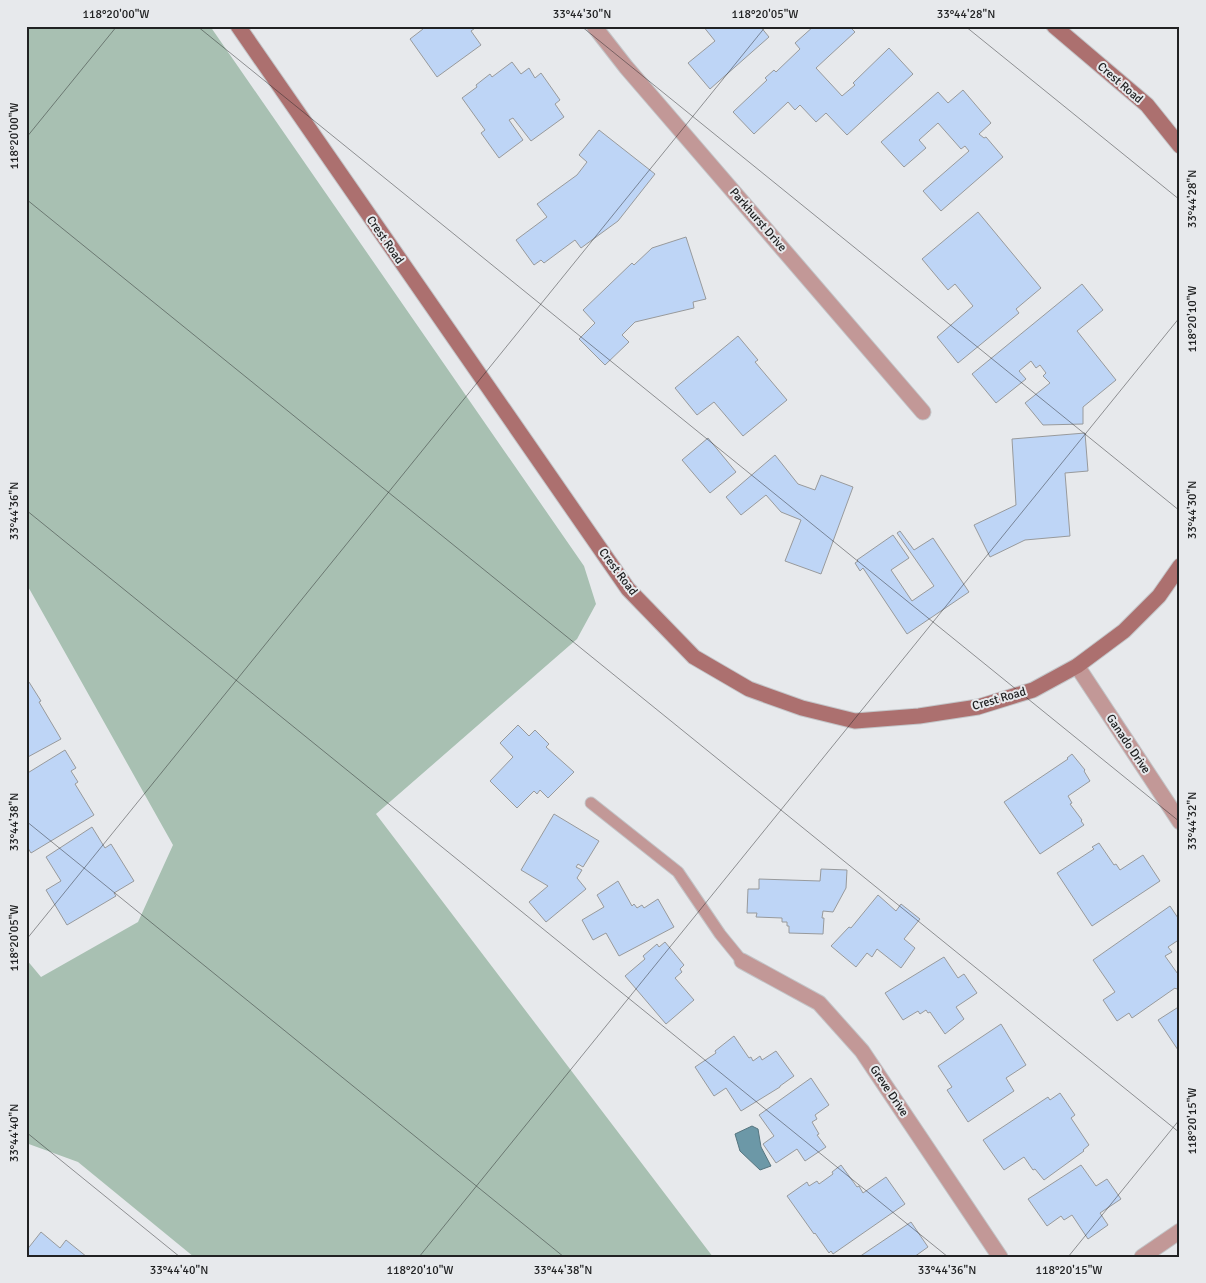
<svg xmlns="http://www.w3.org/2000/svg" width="1206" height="1283" font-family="Signika,sans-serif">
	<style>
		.green { fill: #a8c0b2 }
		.water { fill: #6c98a7; stroke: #56757f }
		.building { fill: #bed5f6; stroke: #989a9c }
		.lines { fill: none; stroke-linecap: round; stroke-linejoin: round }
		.lane-casing { stroke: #c3c5c8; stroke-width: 13 }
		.street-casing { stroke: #c3c5c8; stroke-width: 17 }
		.secondary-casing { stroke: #c3c5c8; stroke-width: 17 }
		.lane { stroke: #c29897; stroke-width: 11 }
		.street { stroke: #c29897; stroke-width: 15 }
		.secondary { stroke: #ac706f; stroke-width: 15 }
		.ticks { fill: none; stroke: #212223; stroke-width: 1; stroke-opacity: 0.45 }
		.labels { text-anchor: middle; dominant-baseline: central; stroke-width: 4; stroke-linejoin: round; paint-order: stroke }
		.street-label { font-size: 12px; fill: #212223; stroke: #e7e9ec }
		.neatline { fill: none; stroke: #212223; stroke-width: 2 }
		.ticks-label { font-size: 12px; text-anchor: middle; fill: #212223 }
	</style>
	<rect width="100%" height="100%" fill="#e7e9ec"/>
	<!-- green -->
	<path class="green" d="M26,26h184l374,540 12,38 -19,35 -201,175 337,443h-519l-116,-95 -52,-19v-184l15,18 97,-55 35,-77 -147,-262z"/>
	<!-- water -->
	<path class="water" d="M752,1126l6,3 3,18 10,19 -11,4 -20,-19 -5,-17z"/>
	<!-- building -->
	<path class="building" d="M421,26h57l-7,5 10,14 -44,32 -27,-38 13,-10z
		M703,26h57l9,11 -59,52 -22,-26 27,-22z
		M814,26h35l6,6 -39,36 26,28 13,-11 -2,-2 36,-35 24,26 -66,61 -21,-22 -10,9 -16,-17 -5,5 -7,-8 -34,32 -21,-22 34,-32 -2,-2 9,-8 2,2 24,-23 -5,-6z
		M512,62l9,12 8,-6 6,10 6,-5 19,27 -5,4 9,13 -33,24 -18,-23 -4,2 14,20 -24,18 -18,-25 4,-3 -23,-32 15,-11 -1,-2 14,-11 2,3z
		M963,90l28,33 -12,11 5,4 2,-1 17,20 -62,54 -18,-20 46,-40 -4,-5 -4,3 -23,-26 -19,17 7,8 -22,19 -23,-25 57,-50 10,11z
		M599,130l56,44 -37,47 -37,27 -6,-8 -31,23 -3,-3 -7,5 -18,-25 31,-23 -10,-13 40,-29 10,-13 -8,-7z
		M978,212l63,76 -25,21 3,4 -61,50 -21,-26 36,-31 -18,-22 -7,6 -26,-31z
		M686,237l20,62 -13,3 1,6 -59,14 -13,13 7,7 -24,23 -26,-26 16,-16 -12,-13 49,-47 2,2 18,-17z
		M1082,284l21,26 -26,21 39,49 -33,27v17l-40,1 -18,-22 25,-20 -7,-7 3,-3 -6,-8 -4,3 -5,-7 -12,10 7,8 -30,24 -24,-29z
		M738,336l20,24 -3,2 32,38 -44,36 -29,-34 -17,13 -22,-27z
		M1085,433l3,38 -23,2 5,63 -45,4 -35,17 -16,-32 42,-20 -4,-66z
		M708,438l28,34 -26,21 -28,-33z
		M775,455l23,29 17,6 6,-15 32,12 -32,87 -36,-13 16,-41 -20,-8 -15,-17 -25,20 -15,-18z
		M900,531l14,19 19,-12 36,54 -62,42 -44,-66 -3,3 -5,-8 3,-2 -1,-1 36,-25 16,23 -18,12 21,31 22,-15 -37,-53z
		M29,682l12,19 -2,1 22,37 -35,19v-75z
		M518,725l11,11 6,-6 14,14 -3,3 28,25 -26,26 -8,-8 -3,4 -3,-3 -17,17 -27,-27 23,-24 -13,-14z
		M65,750l11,18 -5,3 7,11 -3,2 19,31 -63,38 -5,-8v-71z
		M1072,754l13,16 -1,1 6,10 -22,15 4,7 -2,1 12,16 -1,1 3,4 -44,29 -36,-52 64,-43 -1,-1z
		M554,814l45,27 -16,26 -5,-3 -2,3 6,3 -5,8 9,11 -40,33 -17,-20 19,-16 -27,-16z
		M92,827l13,21 6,-4 23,37 -20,12 2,3 -49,29 -21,-35 15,-9 -15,-24z
		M1099,843l15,22 2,-1 4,6 23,-15 17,26 -68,45 -35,-53 37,-24 -2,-2z
		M821,869l26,1 -1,18 -13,24 -10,-1 -1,7h2l-1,16 -34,-1v-7h-2v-4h-5v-4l-26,-1 1,-4h-10l1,-24h11v-10l61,2z
		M618,881l14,25 2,-2 3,4 5,-3 2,3 14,-9 16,28 -55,29 -13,-23 -13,7 -11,-20 22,-13 -7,-12z
		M878,895l18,16 5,-7 19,15 -16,20 11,9 -14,20 -24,-19 -5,8 -5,-4 -11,14 -25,-21 18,-19 2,1z
		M1170,906l10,15v18l-12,8 4,5 -7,4 15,21v10l-4,2 -1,-1 -43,30 -3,-5 -12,8 -14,-21 12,-8 -22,-32z
		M665,942l19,23 -4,4 2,3 -7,6 19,22 -28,24 -41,-48 20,-17 -2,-3 14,-12 2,3z
		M944,957l14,21 6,-4 13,19 -21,14 8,12 -19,15 -15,-22 -2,1 -2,-3 -6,4 -2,-3 -15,9 -18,-27z
		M1180,1006v47l-22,-33z
		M1001,1024l25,41 -20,13 8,13 -46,31 -21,-32 5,-3 -14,-21z
		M734,1036l15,22 2,-1 2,4 7,-5 2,4 14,-9 18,25 -14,10v1l-39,24 -15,-23 -12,8 -19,-29 21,-14 -1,-2z
		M811,1078l18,27 -14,10 2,4 -5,3 7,12 -2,1 9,12 -21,14 -8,-12 -21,14 -13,-19 11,-8 -15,-21z
		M1060,1093l15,22 -4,3 18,27 -6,5 1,1 -40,29 -9,-11 -2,1 -9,-13 -20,13 -21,-30 65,-43 2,3z
		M841,1165l16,22 2,-1 4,7 23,-16 19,27 -72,50 -2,-3 -2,2 -14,-20 -1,1 -27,-38 20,-14 2,4 8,-5 2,3 14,-10 -1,-2z
		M1081,1165l15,21 11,-7 14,20 -21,14 8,12 -20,14 -16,-24 -8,5 -3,-4 -14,10 -19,-27z
		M911,1222l17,25 -14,10h-55z
		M41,1232l19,16 6,-8 21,17h-61v-6z"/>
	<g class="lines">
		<defs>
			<path id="lane" d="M591,803l87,69 42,62 22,27"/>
			<path id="street" d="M594,26l32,41 297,345
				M1077,666l103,156
				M742,961l77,42 43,48 138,206
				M1142,1257l38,-26"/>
			<path id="secondary" d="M238,26l390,563 66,68 55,32 53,19 53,13 64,-5 59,-9 55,-17 44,-24 47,-35 35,-35 21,-30
				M1054,26l93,79 33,41"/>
		</defs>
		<!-- lane casing -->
		<use href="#lane" class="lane-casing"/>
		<!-- street casing -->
		<use href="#street" class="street-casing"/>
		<!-- secondary casing -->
		<use href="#secondary" class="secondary-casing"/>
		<!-- lane -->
		<use href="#lane" class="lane"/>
		<!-- street -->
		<use href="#street" class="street"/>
		<!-- secondary -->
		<use href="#secondary" class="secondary"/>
	</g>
	<!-- ticks -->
	<path class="ticks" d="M197,26l983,796M581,26l599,485M965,26l215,174M26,138l91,-112M26,199l1154,934M26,510l922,747M26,821l538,436M26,940l740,-914M26,1132l154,125M419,1257l761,-940M1068,1257l112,-138"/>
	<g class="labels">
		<!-- street labels -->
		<g class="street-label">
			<text transform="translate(1120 83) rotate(41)">Crest Road</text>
			<text transform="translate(758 220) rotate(49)">Parkhurst Drive</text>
			<text transform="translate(385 240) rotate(55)">Crest Road</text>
			<text transform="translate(618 572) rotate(53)">Crest Road</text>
			<text transform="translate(999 699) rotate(-16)">Crest Road</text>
			<text transform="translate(1128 744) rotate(56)">Ganado Drive</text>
			<text transform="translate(889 1091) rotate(56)">Greve Drive</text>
		</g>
	</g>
	<!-- border -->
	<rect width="1206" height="1283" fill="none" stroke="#e7e9ec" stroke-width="55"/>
	<rect x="28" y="28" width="1150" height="1228" class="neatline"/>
	<g class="ticks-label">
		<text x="116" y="18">118°20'00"W</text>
		<text x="582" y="18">33°44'30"N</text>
		<text x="765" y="18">118°20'05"W</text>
		<text x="966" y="18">33°44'28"N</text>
		<text transform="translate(14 136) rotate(-90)" y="4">118°20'00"W</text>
		<text transform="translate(1192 199) rotate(-90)" y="4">33°44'28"N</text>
		<text transform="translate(1192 319) rotate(-90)" y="4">118°20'10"W</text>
		<text transform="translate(1192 510) rotate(-90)" y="4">33°44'30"N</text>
		<text transform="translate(14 511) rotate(-90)" y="4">33°44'36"N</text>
		<text transform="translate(1192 821) rotate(-90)" y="4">33°44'32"N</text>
		<text transform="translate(14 822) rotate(-90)" y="4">33°44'38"N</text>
		<text transform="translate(14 938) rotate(-90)" y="4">118°20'05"W</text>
		<text transform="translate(1192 1121) rotate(-90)" y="4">118°20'15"W</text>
		<text transform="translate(14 1133) rotate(-90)" y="4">33°44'40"N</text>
		<text x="179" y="1274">33°44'40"N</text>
		<text x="420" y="1274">118°20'10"W</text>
		<text x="563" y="1274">33°44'38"N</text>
		<text x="947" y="1274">33°44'36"N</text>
		<text x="1069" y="1274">118°20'15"W</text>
	</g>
</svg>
